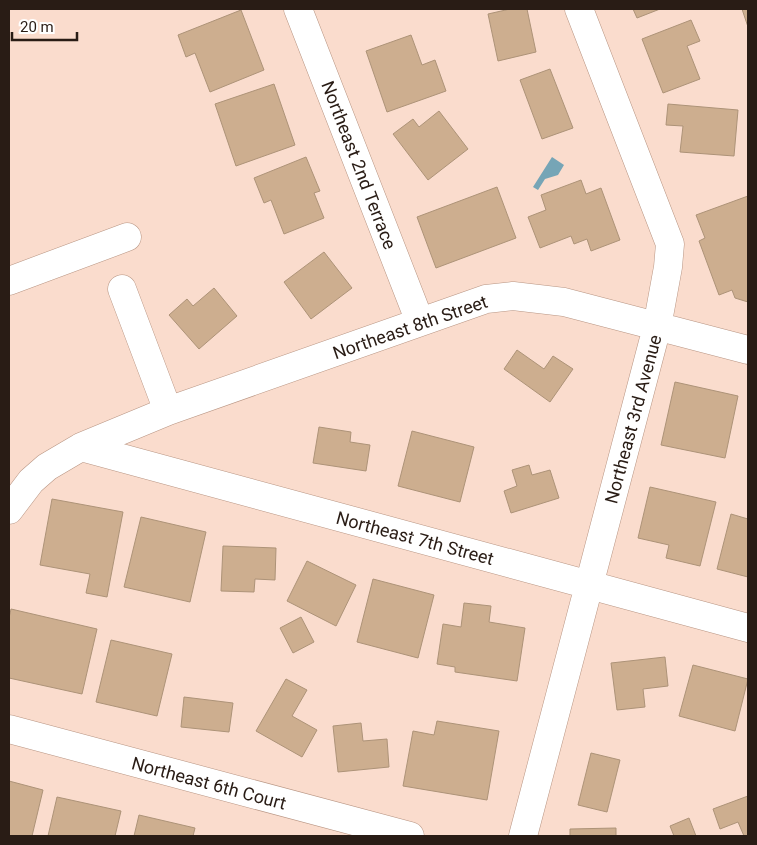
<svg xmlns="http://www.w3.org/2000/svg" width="757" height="845" font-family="Roboto,sans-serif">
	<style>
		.water { fill: #76a5b6 }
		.building { fill: #cdae8f; stroke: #ad9378 }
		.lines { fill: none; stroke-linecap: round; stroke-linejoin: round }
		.minor-casing { stroke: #b89583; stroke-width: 29 }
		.minor { stroke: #fff; stroke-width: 28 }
		.labels { text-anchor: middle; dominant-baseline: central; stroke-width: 4; stroke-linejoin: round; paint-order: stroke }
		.street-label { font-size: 18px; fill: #291c15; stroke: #fff }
	</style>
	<rect width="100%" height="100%" fill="#fadccd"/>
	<!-- water -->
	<path class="water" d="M552,157l12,8 -6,10 -13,4 -7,11 -5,-3z"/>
	<!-- building -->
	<path class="building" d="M510,9h17l9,43 -38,9 -10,-47z
		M633,9h27l-23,9z
		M742,9h6v18z
		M241,10l23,60 -54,22 -15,-39 -9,4 -8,-22z
		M691,20l9,21 -13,5 13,33 -37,14 -21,-54z
		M411,35l11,30 13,-5 11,31 -59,21 -21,-61z
		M550,69l23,59 -31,11 -22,-59z
		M274,84l21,61 -59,21 -21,-62z
		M668,104l70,6 -4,46 -54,-4 3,-26 -17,-1z
		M439,111l29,38 -40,31 -35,-46 20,-15 6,8z
		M306,157l14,34 -6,2 10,25 -40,16 -13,-34 -7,3 -10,-25z
		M581,180l5,14 15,-6 19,52 -29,11 -4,-12 -13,5 -3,-8 -31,12 -12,-31 18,-7 -5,-15z
		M497,187l19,51 -80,30 -19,-51z
		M748,196v106l-13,-4 -3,-8 -13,5 -20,-54 6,-3 -9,-23z
		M324,252l28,36 -41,31 -27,-37z
		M214,288l23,28 -38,33 -30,-34 18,-16 6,7z
		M517,350l27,19 9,-13 20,13 -23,33 -46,-33z
		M675,382l63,14 -13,62 -64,-13z
		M319,427l32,5 -1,10 20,3 -4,26 -53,-8z
		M412,431l62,16 -14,55 -62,-16z
		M529,465l3,10 18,-5 9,28 -48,15 -7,-22 13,-5 -5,-16z
		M650,487l66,15 -16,64 -34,-8 3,-13 -31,-7z
		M52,499l71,13 -16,85 -21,-4 4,-19 -50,-9z
		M731,514l17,5v58l-31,-8z
		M141,517l65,15 -16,70 -66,-15z
		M223,546l53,2 -1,32 -20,-1 -1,13 -33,-1z
		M307,561l49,24 -20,41 -49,-25z
		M373,579l61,16 -16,63 -61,-16z
		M464,603l27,3 -2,16 36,6 -8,53 -62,-9v-5l-18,-3 6,-40 18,3z
		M11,609l86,20 -15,65 -73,-16v-60z
		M301,617l13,25 -21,11 -13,-25z
		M111,640l61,14 -15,62 -61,-14z
		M665,657l3,29 -25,3 2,18 -28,3 -6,-47z
		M693,665l55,14 -13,52 -56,-15z
		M286,679l21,11 -15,26 25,14 -15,27 -46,-26z
		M184,697l49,6 -4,29 -48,-5z
		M437,721l62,10 -12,69 -84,-14 10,-55 21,4z
		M361,723l2,18 24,-2 2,28 -51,5 -5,-46z
		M591,753l29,7 -13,52 -29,-7z
		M9,781l34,9 -11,46h-23z
		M748,796v40h-4l-6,-14 -18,7 -7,-20z
		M57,797l64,14 -6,25h-67z
		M139,815l56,13 -2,8h-59z
		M689,818l7,18h-22l-4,-10z
		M616,828v8h-46v-7z"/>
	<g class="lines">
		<defs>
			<path id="minor" d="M298,9l122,313
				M9,281l118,-44
				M122,289l46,122
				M81,447l667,181
				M9,510l22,-29 16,-14 34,-20 87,-36 318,-112 27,-3 51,6 184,48
				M9,729l401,107
				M523,836l134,-509 11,-60 2,-23 -91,-235"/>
		</defs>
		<!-- minor casing -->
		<use href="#minor" class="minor-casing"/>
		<!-- minor -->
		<use href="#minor" class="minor"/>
	</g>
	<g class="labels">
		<!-- street labels -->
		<g class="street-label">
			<text transform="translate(359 165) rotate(69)">Northeast 2nd Terrace</text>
			<text transform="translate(410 327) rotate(-19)">Northeast 8th Street</text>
			<text transform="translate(633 419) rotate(-75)">Northeast 3rd Avenue</text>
			<text transform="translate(415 538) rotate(15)">Northeast 7th Street</text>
			<text transform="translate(209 783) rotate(15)">Northeast 6th Court</text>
		</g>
	</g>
	<!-- border -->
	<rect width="757" height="845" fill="none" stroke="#291c15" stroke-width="20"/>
	<!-- scale -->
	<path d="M12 32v8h65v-8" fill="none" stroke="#291c15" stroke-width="2.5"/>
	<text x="20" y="32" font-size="15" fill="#291c15" stroke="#ffffff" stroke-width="4" paint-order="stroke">20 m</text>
</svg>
